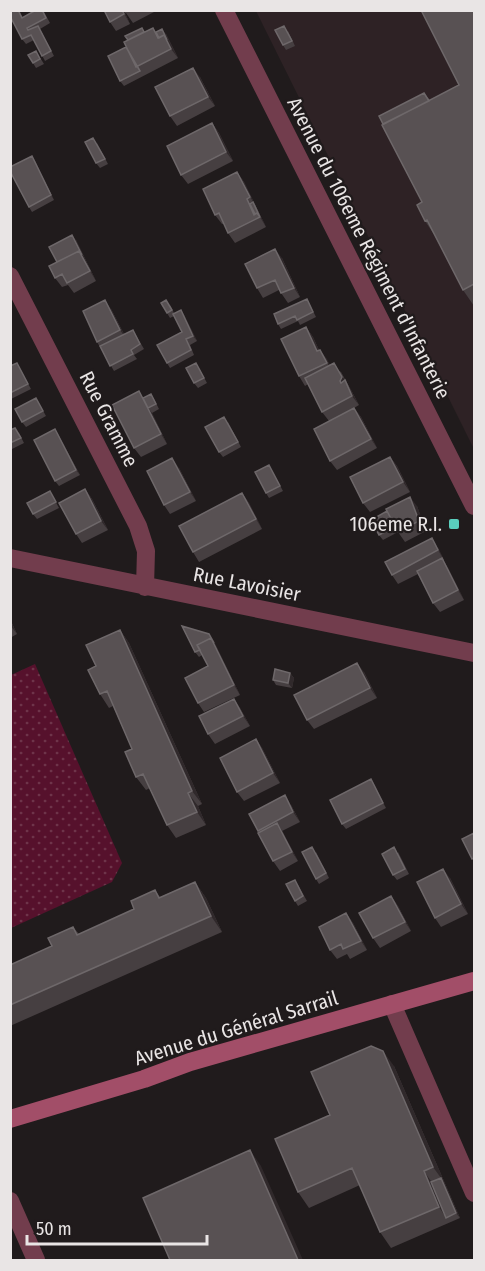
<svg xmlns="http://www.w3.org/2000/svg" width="485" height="1271" font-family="'Fira Sans Condensed',sans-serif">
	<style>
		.built { fill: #2e2225 }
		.park { fill: url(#park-dots) }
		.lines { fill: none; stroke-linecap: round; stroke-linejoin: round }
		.minor { stroke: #723d4d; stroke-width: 18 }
		.secondary { stroke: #a24e68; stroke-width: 18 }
		.wall { fill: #463f41 }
		.shaded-wall { fill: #30292b }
		.building { fill: #585153; stroke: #6e686a; stroke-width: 1.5 }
		.poi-dot { fill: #5acebd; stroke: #201b1c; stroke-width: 2 }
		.labels { text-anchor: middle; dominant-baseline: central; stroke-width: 4.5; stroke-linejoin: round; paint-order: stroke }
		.street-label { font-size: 20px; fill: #e9e5e5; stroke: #201b1c }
		.poi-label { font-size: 20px; fill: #e9e5e5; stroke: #201b1c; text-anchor: end }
	</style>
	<defs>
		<pattern id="park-dots" width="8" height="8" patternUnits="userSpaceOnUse" patternTransform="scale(1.5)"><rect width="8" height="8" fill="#56112c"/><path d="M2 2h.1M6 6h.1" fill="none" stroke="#6e344a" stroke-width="1.8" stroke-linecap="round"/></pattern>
	</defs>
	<rect width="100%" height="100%" fill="#201b1c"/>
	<!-- built -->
	<path class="built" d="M256,11h218v438z"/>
	<!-- park -->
	<path class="park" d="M35,664l87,199 -10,19 -101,46v-253z"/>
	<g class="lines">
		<!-- minor -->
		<path class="minor" d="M224,10l250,496
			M10,276l128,250 8,25 -1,36
			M10,558l464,95
			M392,1004l82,189
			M10,1201l26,59"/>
		<!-- secondary -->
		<path class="secondary" d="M10,1119l134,-40 46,-17 284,-81"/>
	</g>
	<!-- wall -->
	<path class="wall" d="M10,10h9l4,8 20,-8 7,13 -10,6 14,27 -9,5 -11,-21 -8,4 -4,-5z
		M104,10h49l1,2 -21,11 -7,-10h-1l5,11 -14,7 -6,-9z
		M474,10v296l-11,-16 -28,-54 -10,-15 -3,-19 -39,-78 41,-31 6,7 29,-15z
		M142,28l3,4 8,-4 3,4 10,2 12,24 -54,28 -4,-5 8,-41z
		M288,31l7,15 -9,4 -3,-5z
		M36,51l8,13 -8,4 -3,-5z
		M200,77l15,29 -38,20 -7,-10z
		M212,123l7,10 14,28 -45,23 -7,-9z
		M97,143l11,21 -8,4 -4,-5z
		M32,156l3,5 19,39 -22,12 -3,-5z
		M237,172l7,10 22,45 -31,16 -7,-10 -4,-9h-2l-7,-9z
		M76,240l20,41 -22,12 -6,-8 -6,2 -7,-9 2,-16z
		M282,258l18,39 -12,6 -9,-13 -16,8 -6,-10z
		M307,299l9,18 -16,8 -2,-4 -17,8 -3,-5z
		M170,305l4,8 7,-3 3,5 13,26 -7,4 4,10 -24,13 -3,-5 15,-31 -8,-16 -4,2 -3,-5z
		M111,309l13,25 9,-4 11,19 -10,6 3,4 -23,12 -17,-29z
		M306,327l7,10 6,13h1l10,15 11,7 10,18 8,15 -5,3 7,9 16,31 -40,22 -7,-9 -1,-40 -7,-9 -14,-28 -3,2 -6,-10z
		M17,363l14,26 -20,10 1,3 -2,1v-37z
		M199,368l8,15 -9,5 -4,-5z
		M139,391l4,7 11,1 5,10 -7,4 15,31 -26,13 -7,-9z
		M36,398l10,18 -20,11 -4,-5z
		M228,422l13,25 -18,10 -4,-5z
		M10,430l9,3 5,10 -14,7z
		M58,434l22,41 -21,11 -4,-5z
		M390,457l7,9 13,26 -40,20 -7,-9z
		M269,465l14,26 -14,7 -3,-5z
		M179,468l17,33 -26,13 -6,-9z
		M85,489l7,10 16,31 -26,13 -6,-9z
		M50,491l9,17 -22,11 -4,-5z
		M242,493l7,10 13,26 -63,33 -6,-10z
		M417,506l9,25 -21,11 -7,-10 -15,8 -4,-5z
		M438,548l6,12h-1l5,8 16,32 -24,12 -7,-9 -15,-29 -20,10 -6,-9z
		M10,619l7,15 -7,4z
		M120,630l9,13 73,161 -4,2 8,19 -30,13 -9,-13 -17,-37 -4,2 -10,-13 -4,-28 -19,-43 -4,2 -9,-14 -4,-28z
		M209,634l8,14 23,47 -36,17 -6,-9 10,-37 -6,-11 -3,2 -4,-5z
		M364,672l13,26 -63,31 -7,-9z
		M290,673l4,5 -2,10 -16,-3 -3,-5z
		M234,699l6,9 10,18 -35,18 -7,-10z
		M256,739l6,9 18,35 -36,18 -7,-9z
		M371,779l15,29 -40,21 -4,-5z
		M291,805l9,17 -18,9 16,30 -18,10 -7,-10 -24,-47z
		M316,852l13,26 -10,6 -3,-5z
		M398,852l11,22 -12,6 -4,-5z
		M450,878l18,36 -27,13 -6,-9z
		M195,882l11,16 16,34 -212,94v-61l42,-19 21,-19 6,7 55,-25 21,-19 5,7z
		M298,885l9,16 -9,5 -3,-5z
		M391,896l7,10 13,25 -31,17 -7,-10z
		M346,913l7,10 14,27 -17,9 -3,-5 -10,5 -7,-9z
		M394,1066l66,152 -69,30 -11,-16 -20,-47 -51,23 -11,-16 32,-77z"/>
	<!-- shaded-wall -->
	<path class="shaded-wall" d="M122,10h1l2,3 5,11z
		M162,29l4,5 12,24 -7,-9z
		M193,68l7,9 15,29 -7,-9z
		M212,123l7,10 14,28 -7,-9z
		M32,156l3,5 19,39 -3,-5z
		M237,172l7,10 22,45 -6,-10 -7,-15z
		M72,235l4,5 20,41 -6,-10z
		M275,249l7,9 18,39 -6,-9z
		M105,300l6,9 16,31 -7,-10z
		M181,310l3,5 13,26 -4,-5z
		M306,327l7,10 11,24 -7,-10z
		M320,350l7,9 6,13 -6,-9z
		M334,363l17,27 8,15 -19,-24z
		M139,391l6,10 3,7 4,5 15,31 -6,-10z
		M354,408l7,9 16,31 -6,-9z
		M55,429l3,5 22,41 -4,-5z
		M390,457l7,9 13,26 -7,-10z
		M172,458l7,10 17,33 -6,-9z
		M85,489l7,10 16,31 -7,-9z
		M242,493l7,10 13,26 -6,-10z
		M410,497l7,9 9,25 -7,-10z
		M432,538l6,10 6,12 -6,-10z
		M442,558l6,10 16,32 -6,-10z
		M10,619l7,15 -7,-9z
		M120,630l9,13 73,161 -10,-13z
		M209,634l4,5 27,56 -6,-10z
		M357,663l7,9 13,26 -7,-10z
		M290,673l4,5 -2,10 -4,-5z
		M234,699l6,9 10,18 -7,-10z
		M256,739l6,9 18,35 -7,-10z
		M371,779l3,5 12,24 -3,-5z
		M188,793l10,13 8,19 -9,-13z
		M285,795l6,10 9,17 -7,-10z
		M277,823l6,9 15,29 -6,-9z
		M443,869l7,9 18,36 -7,-10z
		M195,882l11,16 16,34 -11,-16z
		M391,896l7,10 13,25 -6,-9z
		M346,913l7,10 14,27 -6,-9z
		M383,1051l11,15 66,152 -4,-5 -15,-35 -8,-11z
		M250,1150l11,16 42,94h-5z
		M424,1171l11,16 11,31 -7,-11z"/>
	<!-- building -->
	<path class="building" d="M10,10h8l4,8 14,-8h6l4,8 -19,10 1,2 10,-4 13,25 -9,5 -11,-21 -9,4 -12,-23z
		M104,10h18l2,4 -14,8z
		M421,10h53v274l-11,6 -36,-70 -2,1 -8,-16 5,-3 -40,-77 77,-40z
		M284,26l8,15 -9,4 -8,-15z
		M142,28l2,4 -16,8 -3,-4z
		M153,28l5,10 6,-3 7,14 -35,18 -12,-25z
		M162,29l5,11 -3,-5 -5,3 -3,-6z
		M126,47l14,24 -20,10 -12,-25z
		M36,51l4,8 -7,4 -5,-8z
		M193,68l15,29 -38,19 -15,-29z
		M424,93l5,8 -46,23 -4,-8z
		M212,123l14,29 -45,23 -14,-29z
		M93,138l12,21 -9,4 -11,-21z
		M32,156l19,39 -22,12 -19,-36v-4z
		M237,172l13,25 -3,2 7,16 3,-2 3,4 -32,16 -9,-20 -4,2 -12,-26z
		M253,202l7,15 -3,-4 -2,1 -5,-10z
		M72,235l10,20 -3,-4 -22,11 -8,-15z
		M275,249l19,39 -13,5 -6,-13 -18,8 -12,-24z
		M79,251l11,20 -23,12 -5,-9 -7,4 -6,-12z
		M307,299l6,13 -16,8 -2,-4 -17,8 -4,-10z
		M105,300l15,30 -23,12 -14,-31z
		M166,300l6,10 -5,3 -6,-10z
		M181,310l12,26 -7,3 5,11 -24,13 -10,-18 25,-13 -9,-18z
		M306,327l11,24 3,-1 7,13 -28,13 -18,-37z
		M133,330l7,14 -9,6 2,4 -23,12 -10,-20z
		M17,363l11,21 -18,9v-27z
		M196,363l8,15 -10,5 -8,-15z
		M334,363l8,14 -2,4 1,2 4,-3 7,16 -30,16 -17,-34z
		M139,391l22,43 -27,14 -22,-43z
		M151,394l5,10 -8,4 -5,-10z
		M36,398l7,13 -21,11 -7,-13z
		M354,408l17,31 -41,22 -16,-32z
		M224,417l14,25 -19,10 -14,-25z
		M15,428l6,10 -11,5v-13z
		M55,429l21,41 -21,11 -21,-41z
		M390,457l13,25 -40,21 -13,-26z
		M172,458l18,34 -26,13 -17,-34z
		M269,465l11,21 -14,7 -11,-21z
		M85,489l16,32 -25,13 -17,-31z
		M50,491l6,11 -23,12 -6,-11z
		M242,493l14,26 -63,33 -14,-26z
		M410,497l9,24 -21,11 -12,-23z
		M387,511l8,16 -16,8 -8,-15z
		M432,538l6,12 -46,25 -7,-13z
		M442,558l16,32 -25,13 -16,-32z
		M182,626l27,8 5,9 -3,-5 -14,7 3,5 -5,2z
		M120,630l72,161 -4,2 9,19 -30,13 -24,-51 -7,3 -11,-25 7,-3 -25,-58 -7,3 -12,-24 8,-4 -10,-21z
		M211,638l23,47 -36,18 -13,-25 23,-12 -11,-21z
		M357,663l13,25 -63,32 -13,-25z
		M275,669l15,4 -2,10 -15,-3z
		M234,699l9,17 -35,18 -9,-18z
		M256,739l17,34 -36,19 -17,-34z
		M371,779l12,24 -41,21 -12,-24z
		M285,795l8,17 -35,19 -9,-17z
		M277,823l15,29 -19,9 -15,-28z
		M474,833v25l-2,1 -10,-20z
		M312,847l14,26 -10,6 -14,-27z
		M394,847l11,22 -12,6 -11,-21z
		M443,869l18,35 -26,14 -18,-36z
		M295,880l8,16 -8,5 -9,-17z
		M195,882l16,34 -201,89v-40l42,-19 -4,-8 25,-11 4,8 57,-26 -3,-8 24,-11 4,8z
		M391,896l14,26 -32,16 -14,-25z
		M346,913l15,28 -18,8 -2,-5 -11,6 -11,-23z
		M371,1046l12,5 50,116 -9,4 15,36 -59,25 -28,-64 -54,24 -23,-53 55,-24 -19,-43z
		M250,1150l48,110h-128l-27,-62z
		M441,1178l15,35 -10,5 -15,-36z"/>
	<!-- markers -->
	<rect class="poi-dot" x="448" y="518" width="12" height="12" rx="3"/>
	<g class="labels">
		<!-- street labels -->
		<g class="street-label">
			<text transform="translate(369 248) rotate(63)">Avenue du 106eme Régiment d'Infanterie</text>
			<text transform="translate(109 419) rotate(63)">Rue Gramme</text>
			<text transform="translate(247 584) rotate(11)">Rue Lavoisier</text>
			<text transform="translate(236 1028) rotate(-17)">Avenue du Général Sarrail</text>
		</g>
		<!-- poi labels -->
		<g class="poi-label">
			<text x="442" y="524">106eme R.I.</text>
		</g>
	</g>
	<!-- border -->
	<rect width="485" height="1271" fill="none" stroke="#e9e5e5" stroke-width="24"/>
	<!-- scale -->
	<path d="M27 1235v9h180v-9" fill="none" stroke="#e9e5e5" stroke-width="3"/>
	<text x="36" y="1235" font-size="18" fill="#e9e5e5" stroke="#201b1c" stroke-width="4.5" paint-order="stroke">50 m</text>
</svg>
